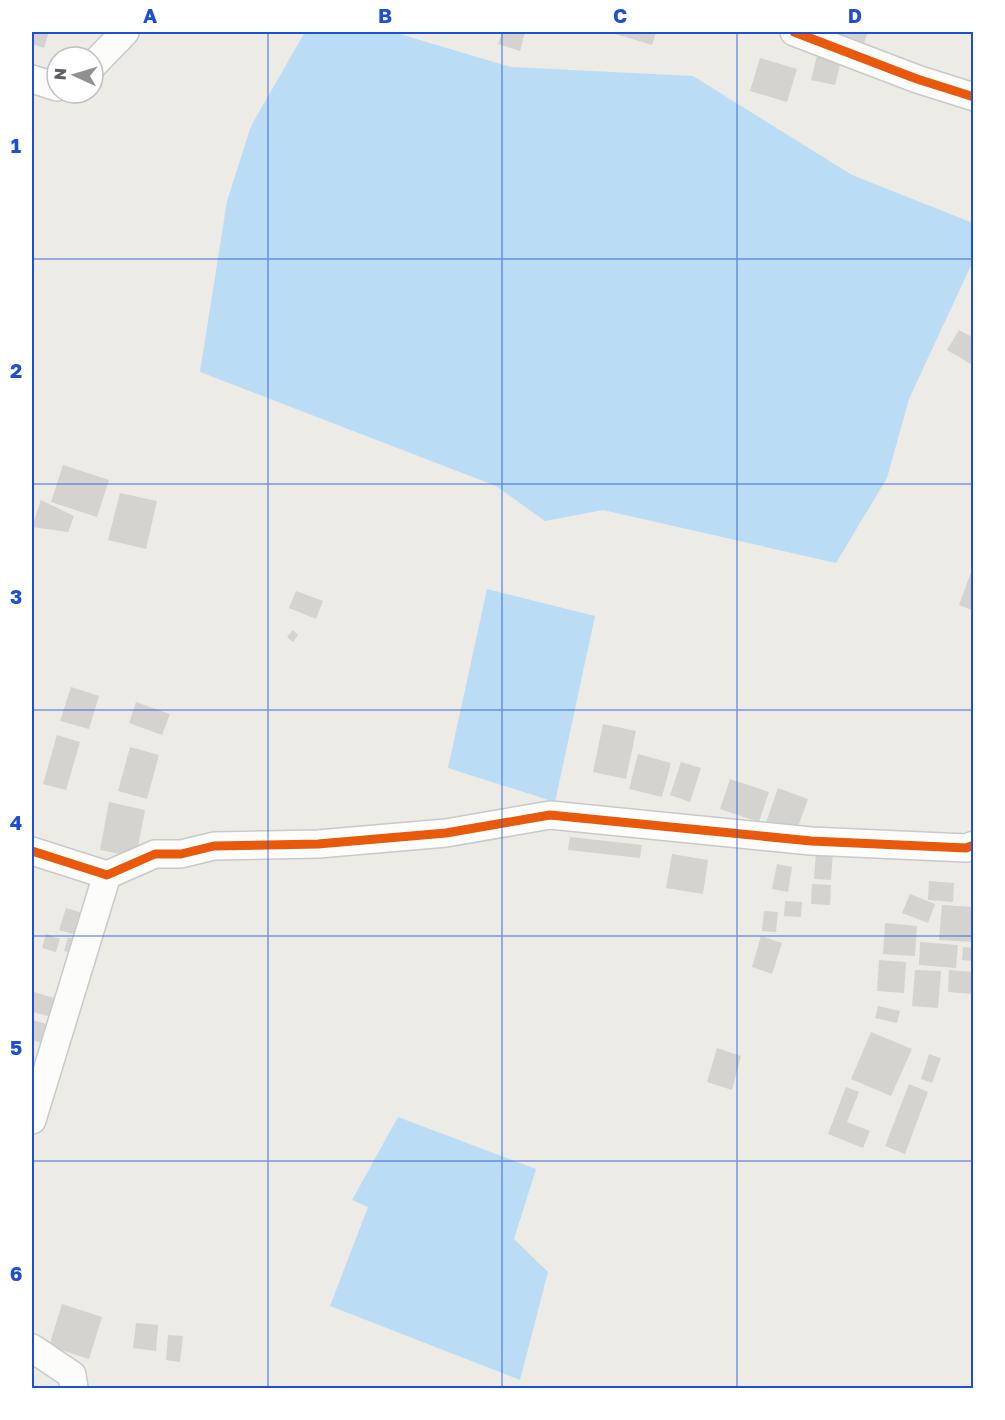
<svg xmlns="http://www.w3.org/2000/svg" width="1005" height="1420" font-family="'Golos Text',sans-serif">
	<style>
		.water { fill: #baddf5 }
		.building { fill: #d4d3d0 }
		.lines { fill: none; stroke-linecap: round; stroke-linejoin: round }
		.minor-casing { stroke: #c8c9c8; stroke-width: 30 }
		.minor { stroke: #fcfcfb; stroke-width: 27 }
		.cycleway-casing { stroke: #fff; stroke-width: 13 }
		.cycleway { stroke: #e8590c; stroke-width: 9 }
		.grid { fill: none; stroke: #1d4ed8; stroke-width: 1.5; stroke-opacity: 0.55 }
		.neatline { fill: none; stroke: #1d4ed8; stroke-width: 2 }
		.grid-label { font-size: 20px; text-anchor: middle; font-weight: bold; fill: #1d4ed8 }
	</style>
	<rect width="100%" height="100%" fill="#ecebe6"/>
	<!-- water -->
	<path class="water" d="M305,32h88l118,35 182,9 159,99 121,48v38l-64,138 -22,79 -51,85 -233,-53 -58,11 -49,-35 -296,-114 27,-171 24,-75z
		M487,589l108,27 -40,186 -107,-34z
		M398,1117l138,52 -22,70 34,33 -28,108 -190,-74 38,-99 -16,-7z"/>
	<!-- building -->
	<path class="building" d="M32,32h17l-5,16 -12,-4z
		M502,32h23l-5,19 -22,-7z
		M609,32h47l-4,13z
		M829,32h39l-4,11z
		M817,56l24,5 -6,24 -24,-5z
		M760,58l37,11 -10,33 -37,-11z
		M959,330l15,8v28l-27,-16z
		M63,465l46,15 -12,37 -46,-15z
		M120,493l37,8 -11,48 -38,-9z
		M41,500l33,16 -6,16 -36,-5z
		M973,567h1v44l-15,-6z
		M296,591l27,10 -7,18 -27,-11z
		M293,630l5,5 -5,7 -6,-5z
		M71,687l28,9 -10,33 -29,-8z
		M136,702l34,12 -8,21 -33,-12z
		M603,724l33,7 -10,48 -33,-7z
		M57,735l23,7 -14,48 -23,-6z
		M130,747l29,8 -12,44 -29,-8z
		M638,754l33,9 -9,34 -33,-8z
		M681,762l20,6 -11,34 -20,-7z
		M730,779l39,13 -10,30 -39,-13z
		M778,788l30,11 -14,39 -30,-10z
		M109,802l36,8 -9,47 -36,-7z
		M570,837l72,8 -2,13 -72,-8z
		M816,851l17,1 -2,28 -17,-1z
		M672,854l36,6 -5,34 -37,-6z
		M777,864l15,3 -4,25 -16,-3z
		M929,881l25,2 -1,19 -25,-2z
		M812,884l19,1 -1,20 -19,-1z
		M910,894l25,10 -7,19 -26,-10z
		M785,901l17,1 -1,15 -17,-1z
		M942,905l32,2v35l-35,-2z
		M66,908l17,5 -6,22 -18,-5z
		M764,911l14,1 -2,20 -14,-1z
		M885,923l32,3 -2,30 -32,-2z
		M46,934l14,5 -4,13 -14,-4z
		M761,936l21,7 -10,31 -20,-7z
		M68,937l14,5 -4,13 -14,-4z
		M920,942l38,3 -2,23 -37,-3z
		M963,947l11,1v13l-12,-1z
		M879,960l27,2 -2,31 -27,-2z
		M915,970l26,1 -3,37 -26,-2z
		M949,970l25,2v22l-26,-2z
		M34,992l24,7 -5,18 -21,-5z
		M878,1006l22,5 -3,12 -22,-5z
		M32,1020l18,5 -5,19 -13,-4z
		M871,1032l41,17 -21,47 -40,-17z
		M717,1048l24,8 -9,34 -25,-8z
		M929,1054l12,4 -9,25 -11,-4z
		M909,1084l19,8 -23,62 -20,-8z
		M846,1087l13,5 -12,30 23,9 -7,17 -35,-14z
		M62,1304l40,13 -13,42 -40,-13z
		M136,1323l22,2 -2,26 -23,-3z
		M168,1335l15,1 -3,26 -14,-2z"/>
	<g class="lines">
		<defs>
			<path id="minor" d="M794,32l123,47 57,18
				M93,65l32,-33
				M32,79l25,8
				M32,851l75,24 48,-21h26l33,-8 104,-2 128,-11 104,-18 261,26 155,7 8,-3
				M32,1120l75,-245
				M32,1348l40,27 2,13"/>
		</defs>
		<!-- minor casing -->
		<use href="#minor" class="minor-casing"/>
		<!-- minor -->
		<use href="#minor" class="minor"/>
		<defs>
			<path id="cycleway" d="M794,32l123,47 57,18
				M32,851l75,24 48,-21h26l33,-8 104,-2 128,-11 104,-18 261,26 155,7 8,-3"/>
		</defs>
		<!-- cycleway casing -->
		<use href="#cycleway" class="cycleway-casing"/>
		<!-- cycleway -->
		<use href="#cycleway" class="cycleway"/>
	</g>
	<!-- grid -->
	<path class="grid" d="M268,32v1356M502,32v1356M737,32v1356M32,259h942M32,484h942M32,710h942M32,936h942M32,1161h942"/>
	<!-- border -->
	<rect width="1005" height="1420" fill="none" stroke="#ffffff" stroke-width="66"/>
	<!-- north arrow -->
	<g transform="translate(75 75) rotate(274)"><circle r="28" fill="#ffffff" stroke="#bebfc1" stroke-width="1.5"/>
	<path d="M0-4.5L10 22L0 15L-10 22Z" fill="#8e9092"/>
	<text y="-9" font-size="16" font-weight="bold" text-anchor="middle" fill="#5c5f64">N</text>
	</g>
	<rect x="33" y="33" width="939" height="1354" class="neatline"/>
	<g class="grid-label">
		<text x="150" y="23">A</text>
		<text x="385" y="23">B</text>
		<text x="620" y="23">C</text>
		<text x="855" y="23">D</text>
		<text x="16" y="153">1</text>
		<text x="16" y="378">2</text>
		<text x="16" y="604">3</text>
		<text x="16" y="830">4</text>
		<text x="16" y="1055">5</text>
		<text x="16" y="1281">6</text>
	</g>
</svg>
